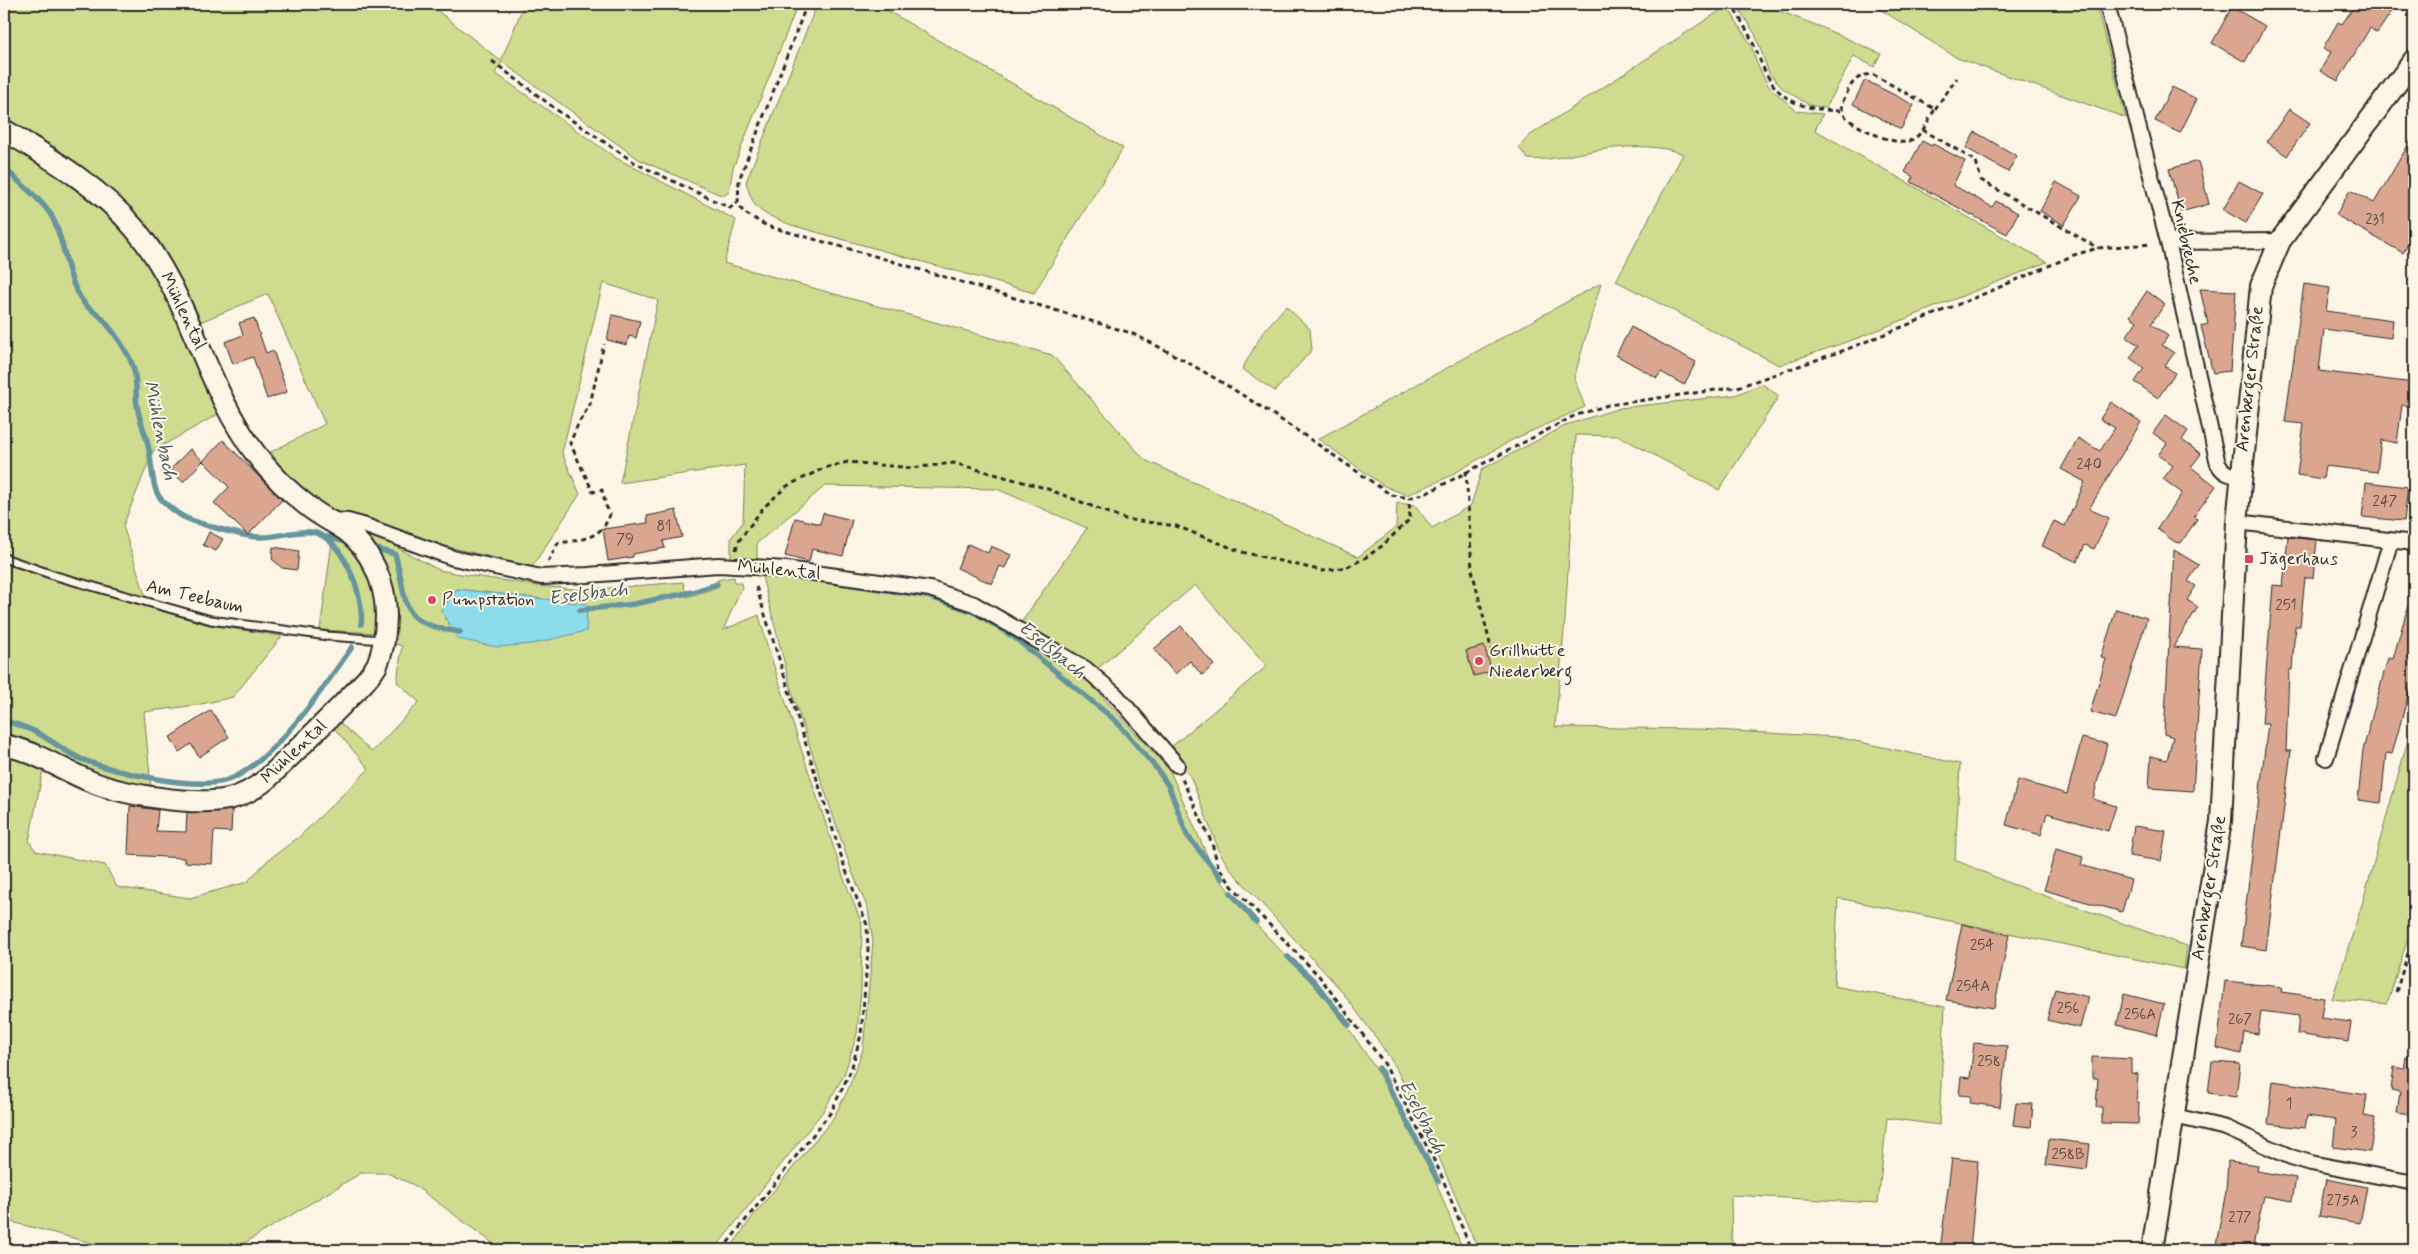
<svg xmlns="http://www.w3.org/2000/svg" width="2418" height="1254" font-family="Mynerve,sans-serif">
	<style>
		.green { fill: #cfdb8e; stroke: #7d835c; fill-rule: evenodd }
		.water { fill: #8ddceb; stroke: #66959e }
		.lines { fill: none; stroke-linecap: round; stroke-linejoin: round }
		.stream { stroke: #66959e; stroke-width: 5.5 }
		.building { fill: #dba690; stroke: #2b2b2b }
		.lane-casing { stroke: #2b2b2b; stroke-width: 11 }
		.street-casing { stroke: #2b2b2b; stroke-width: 18 }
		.secondary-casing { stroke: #2b2b2b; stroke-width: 24 }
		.path { stroke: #2b2b2b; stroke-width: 3; stroke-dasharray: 5 4; stroke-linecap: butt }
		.lane { stroke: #fcf5e5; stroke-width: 7 }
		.street { stroke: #fcf5e5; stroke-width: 14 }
		.secondary { stroke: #fcf5e5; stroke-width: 20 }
		.poi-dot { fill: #d1495b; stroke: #fcf5e5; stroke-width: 2 }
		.labels { text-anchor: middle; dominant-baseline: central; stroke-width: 4; stroke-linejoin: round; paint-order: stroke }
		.number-label { font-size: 15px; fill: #574a44 }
		.street-label { font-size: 18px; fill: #2b2b2b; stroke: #fcf5e5 }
		.poi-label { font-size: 18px; fill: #2b2b2b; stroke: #fcf5e5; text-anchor: start }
		.water-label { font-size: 19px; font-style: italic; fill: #44575b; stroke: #fcf5e5 }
	</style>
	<rect width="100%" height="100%" fill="#fcf5e5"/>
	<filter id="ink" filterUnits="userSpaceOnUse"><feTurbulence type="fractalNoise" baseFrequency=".02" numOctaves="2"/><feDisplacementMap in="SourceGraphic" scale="10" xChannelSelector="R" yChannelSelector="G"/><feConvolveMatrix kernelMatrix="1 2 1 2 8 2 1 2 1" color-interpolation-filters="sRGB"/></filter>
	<g filter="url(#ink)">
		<!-- green -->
		<path class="green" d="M4,4h425l72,57 23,-57h274l-65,164 -4,24 -6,4 -83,-36 -138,-98 -7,11 121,85 120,62 -12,43 328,92 93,105 213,97 38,-30 1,-24 18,2 17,23 39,-23 11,-36 87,-45 51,-16 115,-13 27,-11 17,12 -60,94 -100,-54 -43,-1 -11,185 -10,107 143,2 139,8 123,27 -5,96 54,23 178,63 -3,23 -346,-71 -4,88 111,21 -6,118 -52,-7 -9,85 -147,-8 1,55h-254l-40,-95 -43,-89 -18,-27 -37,-50 -110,-120 -10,-16 -29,-75 -21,-30 97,-82 -72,-81 -99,85 -21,-15 -55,-31 67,-96 -90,-39 -172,-3 -68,57v16l-26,-1v-20l12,-16 2,-57 -125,18 38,-183 -55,-17 -41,170 18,41 -48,73 -104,-25 -97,-28 -37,-27 -23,-35 54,-28 -57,-130 -68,28 -40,-80 -25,-27 -33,-32 -47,-36 -51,-29 4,-8 -4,-13z
			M817,4h59l247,144 -89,145 -243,-68c-29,-13 -36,-10 -45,-43z
			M1736,4h25l60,23 60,27 -7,13 -20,-11 -28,52 -17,-3 -27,-17 -13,-15 -14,-39z
			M1872,4h224l30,114 -169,-60z
			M1727,6l24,39 6,19 12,23 28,24 26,3 -8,16 232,132 -189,76 -79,27 -163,-84 67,-127c-31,-12 -69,-7 -101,-1 -18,3 -35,8 -54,6l-9,-11 10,-12z
			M4,139l60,38 52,44 36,43 70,148 -69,39 -30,75 23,72 -90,-25 -52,-19z
			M1601,283l-27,95 11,29 -71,32 -70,40 -37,16 -23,-9 -66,-47z
			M1286,306l24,23 2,21 -37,41 -33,-22 21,-37z
			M344,526l30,9 65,35 16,3 84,13 46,4 98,-8 4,15 31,-10 -1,-7 17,-3 1,6h6l1,4 -19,43 36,-15 8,30 76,231 19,48 -1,66 -4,44 -13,41 -20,35 -110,140h-212l-88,-65 -27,-12h-26l-128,77h-114l-115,-30v-465l39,15 -14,71 7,10 69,14 12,22 73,11 57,-16 21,-22 31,-23 70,-68 -35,-41 5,-6 33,30 47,-50 -22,-20 5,-36 -14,-4 4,-29zM457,589l75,9 -91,13z
			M334,528l14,9 26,42 5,54 -59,-3z
			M4,564l205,61 73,11 -49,61 -36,8 -53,7 7,75 -37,-4 -55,-25 -20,-12 -26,-11h-9z
			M761,573l151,16 73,25 97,60 88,97 44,100 32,43 67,70 34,42 29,43 57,106 30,75h-734l24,-34 79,-96 15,-28 16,-43 10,-107 -5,-33 -16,-37 -59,-176z
			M2414,718v201l-27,85 -55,-5 31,-98z"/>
		<!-- water -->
		<path class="water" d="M457,589l130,15 -1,27 -54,13 -35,3 -39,-8 -17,-28z"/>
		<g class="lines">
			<!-- stream -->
			<path class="stream" d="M4,167c14,16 37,31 47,48 16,28 13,61 33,88 4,6 12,9 17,14 11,13 25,31 31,47 6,14 3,27 5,41 2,15 8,26 11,40 4,14 3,44 13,54 6,6 14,13 21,17 13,7 65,22 80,21 16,0 33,-7 49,-5 31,3 54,64 50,92
				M327,537l20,5
				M369,547l26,7c15,53 1,69 65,78
				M775,576l12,-1 140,21 47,16 41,26 101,83 41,48 12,18 18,48 35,44
				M580,610l54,-6 58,-12 25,-8
				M4,720c10,4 22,7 32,12 15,8 29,20 45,27 34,13 119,34 152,19 43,-20 92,-92 119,-131
				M1231,893l25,29
				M1288,957l25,23 36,45
				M1379,1068l59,113"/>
		</g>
		<!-- building -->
		<path class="building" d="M2356,4h41l-20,29 -7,-5 -32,53 -18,-10 11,-19 -8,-4 15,-26 4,2z
			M2232,7l33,19 -20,36 -33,-19z
			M1865,80l49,25 -13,24 -48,-25z
			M2172,87l25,12 -17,34 -25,-12z
			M2289,109l21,14 -23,33 -20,-14z
			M1975,132l42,24 -9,16 -42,-24z
			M2414,135v98l-11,20 -67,-38 14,-25 24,13z
			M1922,141l10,5 1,-2 32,17 -12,24 39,22 4,-6 22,12 -11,21 -96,-52 2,-5 -8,-5z
			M2198,161l11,43 -28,8 -12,-43z
			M2239,181l24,13 -17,29 -23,-13z
			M2056,182l25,14 -17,29 -24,-14z
			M2304,284l26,4 -4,23 67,9 -2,18 -67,-9 -5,42 95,12v23l-12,-1 -5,38 -16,-3 -4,32 -52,-6 -2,13 -26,-4 7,-51 -19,-2z
			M2200,289l36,2 -6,80 -17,2 -12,-47 7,-2z
			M2147,291l18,13 -14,20 17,12 -6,9 12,8 -9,13 10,7 -17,25 -23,-16 9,-14 -14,-10 9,-13 -13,-8 11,-16 -7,-5z
			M612,315l28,6 -4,17 -7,-2 -2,9 -20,-5z
			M254,318l12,35 7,-3 14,42 -20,7 -14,-42 -20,7 -8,-22 18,-7 -4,-12z
			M1631,327l65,35 -12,23 -23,-13 -4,6 -41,-23z
			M2111,402l30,20 -52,87 20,9 -15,31 -9,-4 -8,17 -35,-16 12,-25 11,5 20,-44 -24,-13 17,-31 22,13 15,-23 -15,-9z
			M2166,415l22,16 -6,9 19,14 -10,13 25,19 -22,30 3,3 -16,24 -6,-1 -18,-13 25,-36 -19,-14 10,-13 -15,-11 9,-12 -14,-10z
			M223,440l59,60 -34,35 -34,-32 15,-16 -26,-26z
			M190,449l13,12 -20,21 -13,-12z
			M2366,482l42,5 -4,34 -42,-4z
			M676,510l6,27 -19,4 2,7 -32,6v3l-25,4 -5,-32 45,-6 -1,-7z
			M823,513l29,7 -9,36 -31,-7 -3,13 -24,-6 10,-38 25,6z
			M209,532l14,7 -7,12 -13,-6z
			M2288,537l29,3 -4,38h-8l-5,48h-5l-3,44h-3l-3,81h5l-25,199 -25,-4 27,-222h-6l11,-139 10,1z
			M968,544l20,9 3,-7 20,9 -6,13 -5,-2 -8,18 -35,-16z
			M273,547l26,4 -2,19 -15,-2 -10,-9z
			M2174,550l25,15 -11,16 8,5 -9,14 11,7 -25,40 29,2 -9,142 -44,-3 2,-32 16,4 6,-23 -9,-3z
			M2410,599l4,1v74l-22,80 -6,-1 -5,50 -23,-3 5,-50 25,-92 5,1z
			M2116,609l31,9 -31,101 -26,-7 16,-53 -5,-1z
			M1181,626l33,39 -12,10 -12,-14 -15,13 -21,-25z
			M1484,646l8,25 -18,5 -8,-25z
			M211,710l18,27 -30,20 -8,-13 -12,8 -9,-15z
			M2082,738l25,6 -14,55 23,7 -8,25 -61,-18 -6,22 -35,-10 12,-45 49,14z
			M130,806l28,4 -2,21 30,1 1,-20 45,-2 -1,22 -17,-1 -2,33 -28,-2v-4l-56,-3z
			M2134,826l32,5 -5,30 -32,-5z
			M2056,849l27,8 -2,8 50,15 -9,32 -78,-22z
			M1962,924l47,11 -15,73 -48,-8z
			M2225,981l57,6 -1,5 43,6 -3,20 30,4 -3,20 -51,-8 2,-18 -38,-5 -3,23 -14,-2 -3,22 -24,-6z
			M2055,989l33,8 -8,31 -33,-8z
			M2124,994l40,10 -7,31 -40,-10z
			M1974,1043l33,3 -7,61 -30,-4 1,-7 -12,-1 2,-18 9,1z
			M2092,1057l39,2v14l7,1 -2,29h3l-1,21 -36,-1v-16h-6l2,-29h-6z
			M2406,1057h8v59l-17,-3 3,-21 -9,-2 3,-23 10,2z
			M2212,1062l28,2 -4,33 -28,-4z
			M2273,1081l94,14 -3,21 11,2 -5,34 -37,-5 3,-27 -29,-4 -2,12 -37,-4z
			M2016,1103l17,1 -2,23 -18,-2z
			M2049,1139l41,5 -3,26 -41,-5z
			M1952,1158l26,3 -8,89h-30z
			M2228,1161l30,4 -1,6 39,7 -4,23 -28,-5 -12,54h-37l11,-59z
			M2326,1179l41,8 -7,36 -41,-7z"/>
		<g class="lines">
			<defs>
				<path id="lane" d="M4,558l52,18 155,44 117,16 55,4"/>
				<path id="street" d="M2107,4l61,238 50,222c6,10 12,11 22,12
					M2168,242l112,-1
					M332,520l16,1 18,5 87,32 88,19 47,-2 130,-10 68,4 144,20 44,15 112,65 30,26 61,70
					M2237,522l177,21
					M2326,758l65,-218
					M2174,1116l52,12 65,29 20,6 103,20"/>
				<path id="secondary" d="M4,130c46,28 96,57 131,99 55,66 69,156 120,224 15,20 34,39 54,54 11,9 24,15 36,23 26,19 41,54 41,85 0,17 -2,34 -9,50 -9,16 -24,28 -36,41 -24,24 -48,48 -73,72 -12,10 -24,18 -40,21 -34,7 -104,-4 -136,-17 -30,-12 -57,-31 -88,-37
					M2152,1250l69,-429 16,-299 24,-236 19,-45 134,-181"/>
			</defs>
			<!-- lane casing -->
			<use href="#lane" class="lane-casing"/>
			<!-- street casing -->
			<use href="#street" class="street-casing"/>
			<!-- secondary casing -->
			<use href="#secondary" class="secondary-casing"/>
			<!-- path -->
			<path class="path" d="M807,4l-68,176 -1,22 5,10 24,14 111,31 253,76c92,44 176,104 260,162l18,3 18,-5 147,-77 34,-11 130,-18 107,-37 134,-54 95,-41 24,-7 54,-4
				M1729,4c8,7 12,17 17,25 9,15 13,32 21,46 16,31 45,35 76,36
				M492,61l69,52 76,51 93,44 8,-6
				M1935,109l22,-31
				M1923,130l12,-21 -63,-35c-21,2 -22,14 -31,31 1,3 2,9 4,11 8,10 47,28 60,26 8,-1 13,-6 18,-12l53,31 5,19 117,68
				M1466,471l6,99 21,86
				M736,550l2,-8 25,-34 24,-22 37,-18 24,-6 64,6 42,-5 91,25 80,31 51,7 66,26 81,19 24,-4 18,-9 17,-12 28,-27 -1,-21
				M548,562l10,-19c23,-3 44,-4 52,-29l-4,-8 -4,-16 -9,2 -23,-49 8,-19 12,-20 14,-60
				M1182,779l30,64 6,23 14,20 87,90 65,87 56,109 31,78
				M2396,992l18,-58
				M722,1250l109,-138 20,-42 10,-35 7,-85 -1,-25 -22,-57 -90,-285"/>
			<!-- lane -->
			<use href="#lane" class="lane"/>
			<!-- street -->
			<use href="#street" class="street"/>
			<!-- secondary -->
			<use href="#secondary" class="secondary"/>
		</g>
	</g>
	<!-- markers -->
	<g class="poi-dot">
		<rect x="2244" y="554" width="10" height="10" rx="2.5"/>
		<circle cx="432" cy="600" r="5"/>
		<circle cx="1479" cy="661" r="5"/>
	</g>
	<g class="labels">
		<!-- number labels -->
		<g class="number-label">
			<text x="2375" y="220">231</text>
			<text x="2089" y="465">240</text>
			<text x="2385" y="502">247</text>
			<text x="664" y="527">81</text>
			<text x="625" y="540">79</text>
			<text x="2286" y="606">251</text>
			<text x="1982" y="946">254</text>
			<text x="1973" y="987">254A</text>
			<text x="2068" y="1009">256</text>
			<text x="2140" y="1015">256A</text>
			<text x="2240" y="1020">267</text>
			<text x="1989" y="1062">258</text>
			<text x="2289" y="1104">1</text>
			<text x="2354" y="1133">3</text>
			<text x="2068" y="1155">258B</text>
			<text x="2343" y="1201">275A</text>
			<text x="2240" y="1218">277</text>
		</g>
		<!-- street labels -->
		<g class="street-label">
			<text transform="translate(2186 242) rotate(77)">Kniebreche</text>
			<text transform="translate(183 311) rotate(64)">Mühlental</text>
			<text transform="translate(2250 379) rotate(-84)">Arenberger Straße</text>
			<text transform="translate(779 570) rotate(5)">Mühlental</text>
			<text transform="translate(195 597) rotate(13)">Am Teebaum</text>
			<text transform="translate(294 752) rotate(-44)">Mühlental</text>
			<text transform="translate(2209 888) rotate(-81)">Arenberger Straße</text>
		</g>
		<!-- poi labels -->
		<g class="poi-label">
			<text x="2259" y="559">Jägerhaus</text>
			<text x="442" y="600">Pumpstation</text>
			<text x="1489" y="651">Grillhütte<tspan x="1489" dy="21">Niederberg</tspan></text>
		</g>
		<!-- water labels -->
		<g class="water-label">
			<text transform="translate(160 430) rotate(78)">Mühlenbach</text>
			<text transform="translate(588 594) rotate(-7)">Eselsbach</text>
			<text transform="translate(1052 650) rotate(39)">Eselsbach</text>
			<text transform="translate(1422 1117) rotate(63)">Eselsbach</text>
		</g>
	</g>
	<!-- margin -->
	<rect width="2418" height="1254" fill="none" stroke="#fcf5e5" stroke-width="20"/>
	<rect x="10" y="10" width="2398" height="1234" fill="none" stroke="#2b2b2b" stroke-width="2" filter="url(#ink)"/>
</svg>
